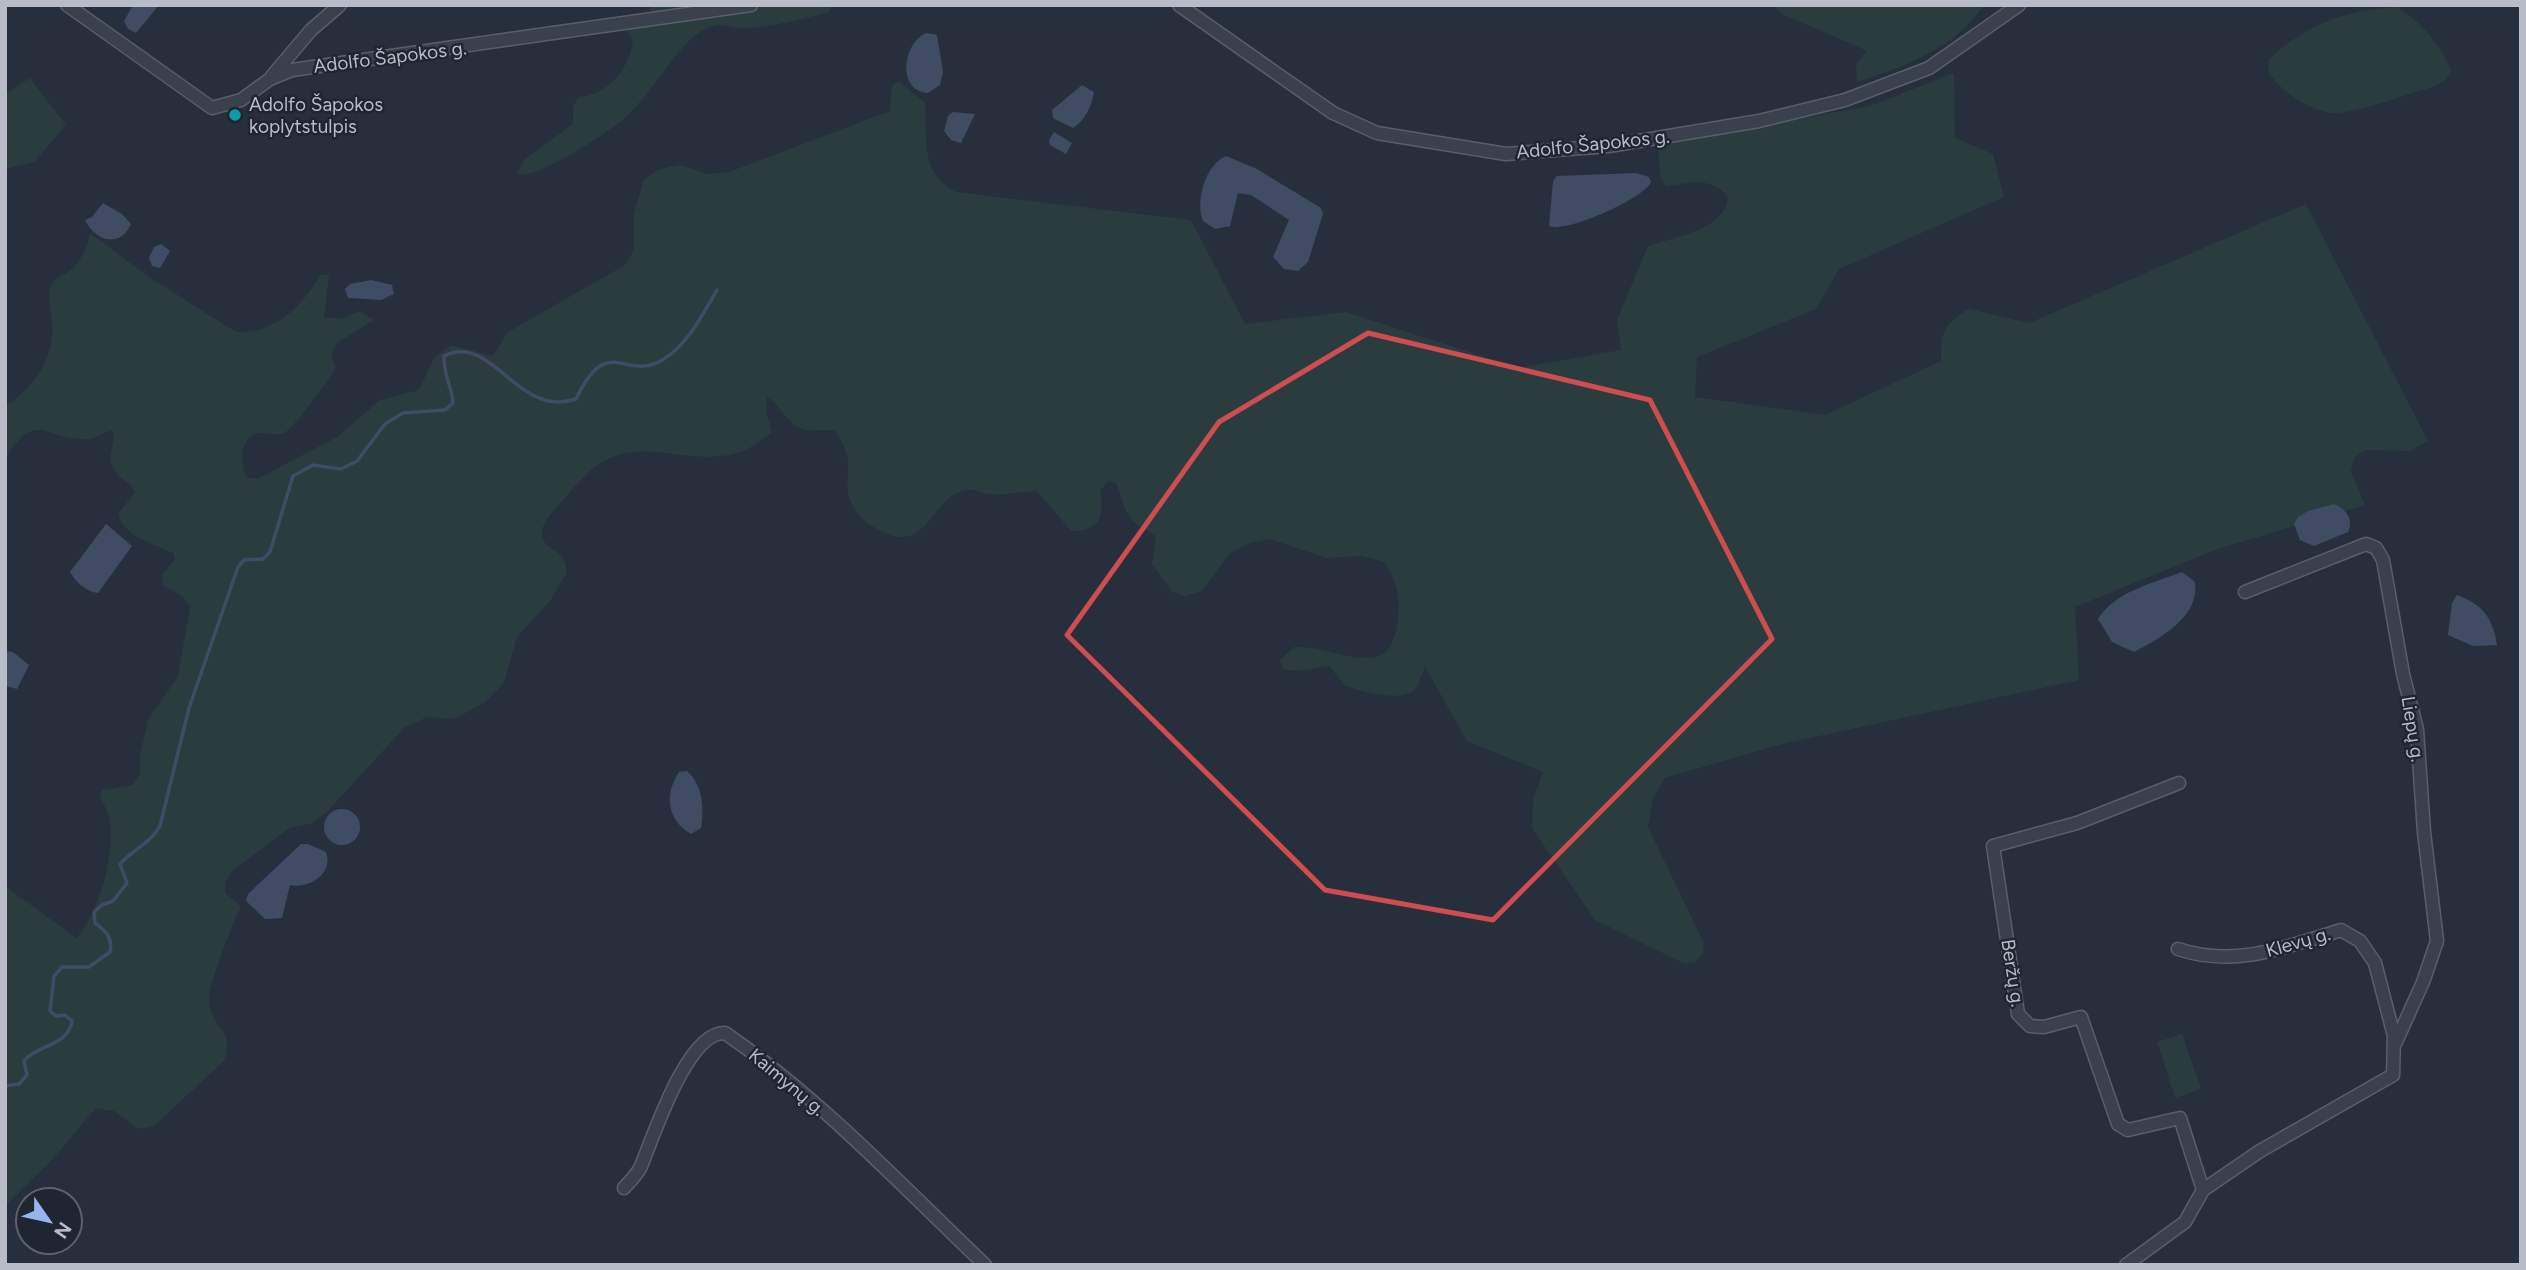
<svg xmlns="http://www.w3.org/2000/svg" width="2526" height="1270" font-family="Figtree,sans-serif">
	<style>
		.green { fill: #2a3c3e }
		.water { fill: #3f4c63 }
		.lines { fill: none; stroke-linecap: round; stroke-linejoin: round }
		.stream { stroke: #3f4c63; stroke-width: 3.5 }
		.minor-casing { stroke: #595f6a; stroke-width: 15 }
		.minor { stroke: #3b414c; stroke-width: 12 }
		.marked { fill: none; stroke: #ce4d50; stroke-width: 5; stroke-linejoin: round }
		.culture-dot { fill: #0f9aa8; stroke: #202631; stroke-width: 2.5 }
		.labels { text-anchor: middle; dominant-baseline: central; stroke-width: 5; stroke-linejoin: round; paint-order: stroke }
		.street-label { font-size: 19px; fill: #b7bcc7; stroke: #202631 }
		.poi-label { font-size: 19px; fill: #b7bcc7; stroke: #202631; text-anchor: start }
	</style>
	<rect width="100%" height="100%" fill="#272f3c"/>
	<!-- green -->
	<path class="green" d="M651,5h179l1,3 -3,5c-29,6 -61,16 -90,15 -7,0 -14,-4 -21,-3 -10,1 -21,9 -28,16 -22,23 -38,51 -61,74 -14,14 -94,67 -111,59l7,-14 49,-36v-18l6,-9c28,-1 52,-30 54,-58l-9,-11 24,-2z
		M1773,5h211c-28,43 -80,62 -127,77l-1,-18 11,-13 -85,-37z
		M2396,7c25,14 43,36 55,63l-5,10 -13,7c-23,6 -81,28 -101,26 -24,-3 -51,-22 -64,-41l1,-13c41,-36 73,-48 127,-52z
		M1954,73l1,65 38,16 11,43 -165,72 -23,40 -119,48 -2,40 130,18 116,-54c-1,-29 3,-37 28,-52l60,14 277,-119 122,237 -18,10 -45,-1 -11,8 -3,13 14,34 -147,44 -143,58 4,73 -297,64 -117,34 -12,21 -5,28 56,116 -1,10 -7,9 -11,2 -90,-44 -63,-92 1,-29 10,-27 -76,-31 -42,-74c-3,6 -5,15 -9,21 -11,16 -56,3 -71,-2l-16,-20 -29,5 -17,-2 -3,-9 14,-13c44,-2 97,40 104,-28 2,-23 -1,-38 -14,-57l-22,-6 -35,2 -57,-19 -20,4 -20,10 -28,38 -17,5 -13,-4 -20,-28 4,-27c-7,-6 -18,-10 -24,-17 -10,-10 -9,-26 -17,-38l-7,-1 -8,10c4,27 0,40 -29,40l-34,-40c-16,1 -33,4 -49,3 -6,-1 -14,-5 -21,-4 -35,4 -38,63 -82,43 -12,-5 -22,-12 -29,-22 -15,-22 -5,-35 -9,-56 -2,-9 -8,-17 -12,-24 -11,-3 -19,1 -29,-1 -17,-3 -25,-25 -39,-33l-1,14 6,21c-59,55 -118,-4 -173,32 -13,9 -24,23 -34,34 -8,10 -23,22 -23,36 0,13 14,14 20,23 3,3 4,10 5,15l-17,29 -33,36 -13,46 -20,20 -30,16 -26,-2 -23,10 -79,86 -16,11 -21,4 -57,43 -7,12v10l16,13c-8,17 -33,79 -32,95 2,29 27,26 15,60l-70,65 -16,3 -24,-18 -18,-3 -46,54 -45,44v-320l71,52c23,-22 41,-90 33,-121 -2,-7 -6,-14 -9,-21l2,-6 31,-5 7,-10v-19l8,-36 30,-44 12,-69 -7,-10 -20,-12 -1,-10 13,-16 -1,-5c-22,-13 -47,-13 -56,-40l17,-22c-5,-11 -19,-15 -23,-26 -5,-13 4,-22 1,-35 -10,0 -16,8 -26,8 -44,2 -47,-32 -82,19v-52c31,-20 50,-48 47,-85 -1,-10 -5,-24 -2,-33 4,-11 11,-11 19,-17 12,-9 19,-25 21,-38l56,42 90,57c38,2 66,-25 84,-57h9l-5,42 17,2 19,-8 14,9 -37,23 -6,12 5,12c-4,9 -42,60 -49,64 -10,7 -15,1 -26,2 -22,2 -21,29 -15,44l11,2 80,-42 43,-37 39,-10 15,-32 17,-13 42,11 15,-24 117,-67 9,-15v-36l9,-33 16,-12 21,-4 27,9 22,-2 161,-61 2,-25 7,-5 26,22c2,36 -5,71 31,89l235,28 54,104 101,-12 173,56 102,-18 -4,-30 31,-74c27,-9 77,-16 80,-49 -17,-21 -37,-14 -62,-11l-6,-10 -2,-32 212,-38z
		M30,78l36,47 -32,37 -29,7v-75z
		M2182,1034l19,55 -26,9 -18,-56z"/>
	<!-- water -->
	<path class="water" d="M133,5h26l-23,28 -8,-4 -4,-8z
		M926,33l11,2 6,37 -3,13 -12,8c-32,-2 -25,-50 -2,-60z
		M1082,85l12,7c-2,13 -9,29 -21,36l-20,-10 -1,-8z
		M953,112l22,2 -14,29 -10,-3 -7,-9 4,-15z
		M1054,132l18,11 -6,11 -16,-9 -1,-5z
		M1226,156l31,13 64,39 2,6 -15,48 -10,9 -14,-2 -11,-12 16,-37 -38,-25 -13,-2 -8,33 -15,3 -12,-8c-8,-19 2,-56 23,-65z
		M1636,173l13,4 2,5c-6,16 -86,52 -102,44l4,-45 4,-5z
		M103,203l19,11 9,10c-11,25 -36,17 -46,-4l7,-3z
		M161,244l9,7 -10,17 -8,-2 -3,-8 5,-11z
		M371,280l21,5 2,9 -13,6 -33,-2 -3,-9 5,-5z
		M2334,504c12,5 20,15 14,28l-34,14 -14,-6 -6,-16 4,-7 10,-6z
		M106,524l26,22 -34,47c-11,-1 -23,-11 -28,-21z
		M2182,572l13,10c5,35 -35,56 -61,70l-22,-10 -14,-23c17,-28 56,-36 84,-47z
		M2457,595c27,10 36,24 40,50l-24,1 -25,-11 4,-32z
		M5,651l8,1 16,13 -12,24 -12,-3z
		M687,771c16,14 17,37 14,57l-10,6c-24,-14 -27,-39 -12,-62z
		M324 827a18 18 0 1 1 36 0a18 18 0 1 1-36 0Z
		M301,844h7l18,8c8,23 -18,37 -36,33l-8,33 -17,1 -19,-18 2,-7z"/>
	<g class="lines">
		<!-- stream -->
		<path class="stream" d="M5,1086l14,-2 8,-9 -3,-14c12,-16 45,-15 48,-40l-7,-6 -9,1 -6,-5 4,-35 8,-9h27l21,-15c3,-14 -4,-21 -15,-29l-1,-11 8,-7 11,-4 14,-18 -7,-19c13,-15 30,-20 40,-38l29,-118 49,-141 6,-7 19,-1 7,-7 23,-76 20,-11 28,4 16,-8 28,-37 18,-11 42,-3 8,-7c-1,-17 -10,-29 -9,-47 49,-24 73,63 132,43 33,-69 49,-15 88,-40 24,-15 39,-45 53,-69"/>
		<defs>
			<path id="minor" d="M67,5l145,103 29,-8 29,-21 22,-9 459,-65
				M1179,5l154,108 44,20 129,21 103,-8 150,-25 86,-21 84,-32 90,-63
				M272,76l39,-46 29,-25
				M2245,592l121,-48 10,4 7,12 20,114 14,55 7,103 13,109 -14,41 -27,60
				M2179,783l-102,40 -84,23 25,168 12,12 14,1 37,-10 37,107 10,6 52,-12 23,72
				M624,1188c6,-7 14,-14 17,-22 12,-28 46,-135 84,-133 96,66 176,152 260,232
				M2126,1265l59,-43 18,-32 57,-39 133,-76 1,-39 -19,-73 -15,-22 -19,-11c-54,17 -107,38 -163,19"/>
		</defs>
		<!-- minor casing -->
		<use href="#minor" class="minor-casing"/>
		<!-- minor -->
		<use href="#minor" class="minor"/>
	</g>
	<!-- marked area -->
	<path class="marked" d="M1368,333l282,67 122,239 -279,281 -168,-30 -258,-255 152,-213z"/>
	<!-- markers -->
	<circle class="culture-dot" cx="235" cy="115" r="7"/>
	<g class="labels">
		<!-- street labels -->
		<g class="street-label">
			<text transform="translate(390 57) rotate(-7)">Adolfo Šapokos g.</text>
			<text transform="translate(1593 144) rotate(-6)">Adolfo Šapokos g.</text>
			<text transform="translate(2413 729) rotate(81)">Liepų g.</text>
			<text transform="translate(2298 942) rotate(-16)">Klevų g.</text>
			<text transform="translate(2013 973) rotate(81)">Beržų g.</text>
			<text transform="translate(787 1082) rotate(40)">Kaimynų g.</text>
		</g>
		<!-- poi labels -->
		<g class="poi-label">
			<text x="249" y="104">Adolfo Šapokos<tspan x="249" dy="22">koplytstulpis</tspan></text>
		</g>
	</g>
	<!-- border -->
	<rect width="2526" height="1270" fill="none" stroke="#b7bcc7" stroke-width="14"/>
	<!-- north arrow -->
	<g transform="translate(49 1221) rotate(124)"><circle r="33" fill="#202631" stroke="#5c626d" stroke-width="2"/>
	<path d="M0-5L12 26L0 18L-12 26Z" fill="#97b4ec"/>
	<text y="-10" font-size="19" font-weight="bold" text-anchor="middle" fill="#b7bcc7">N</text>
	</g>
</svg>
